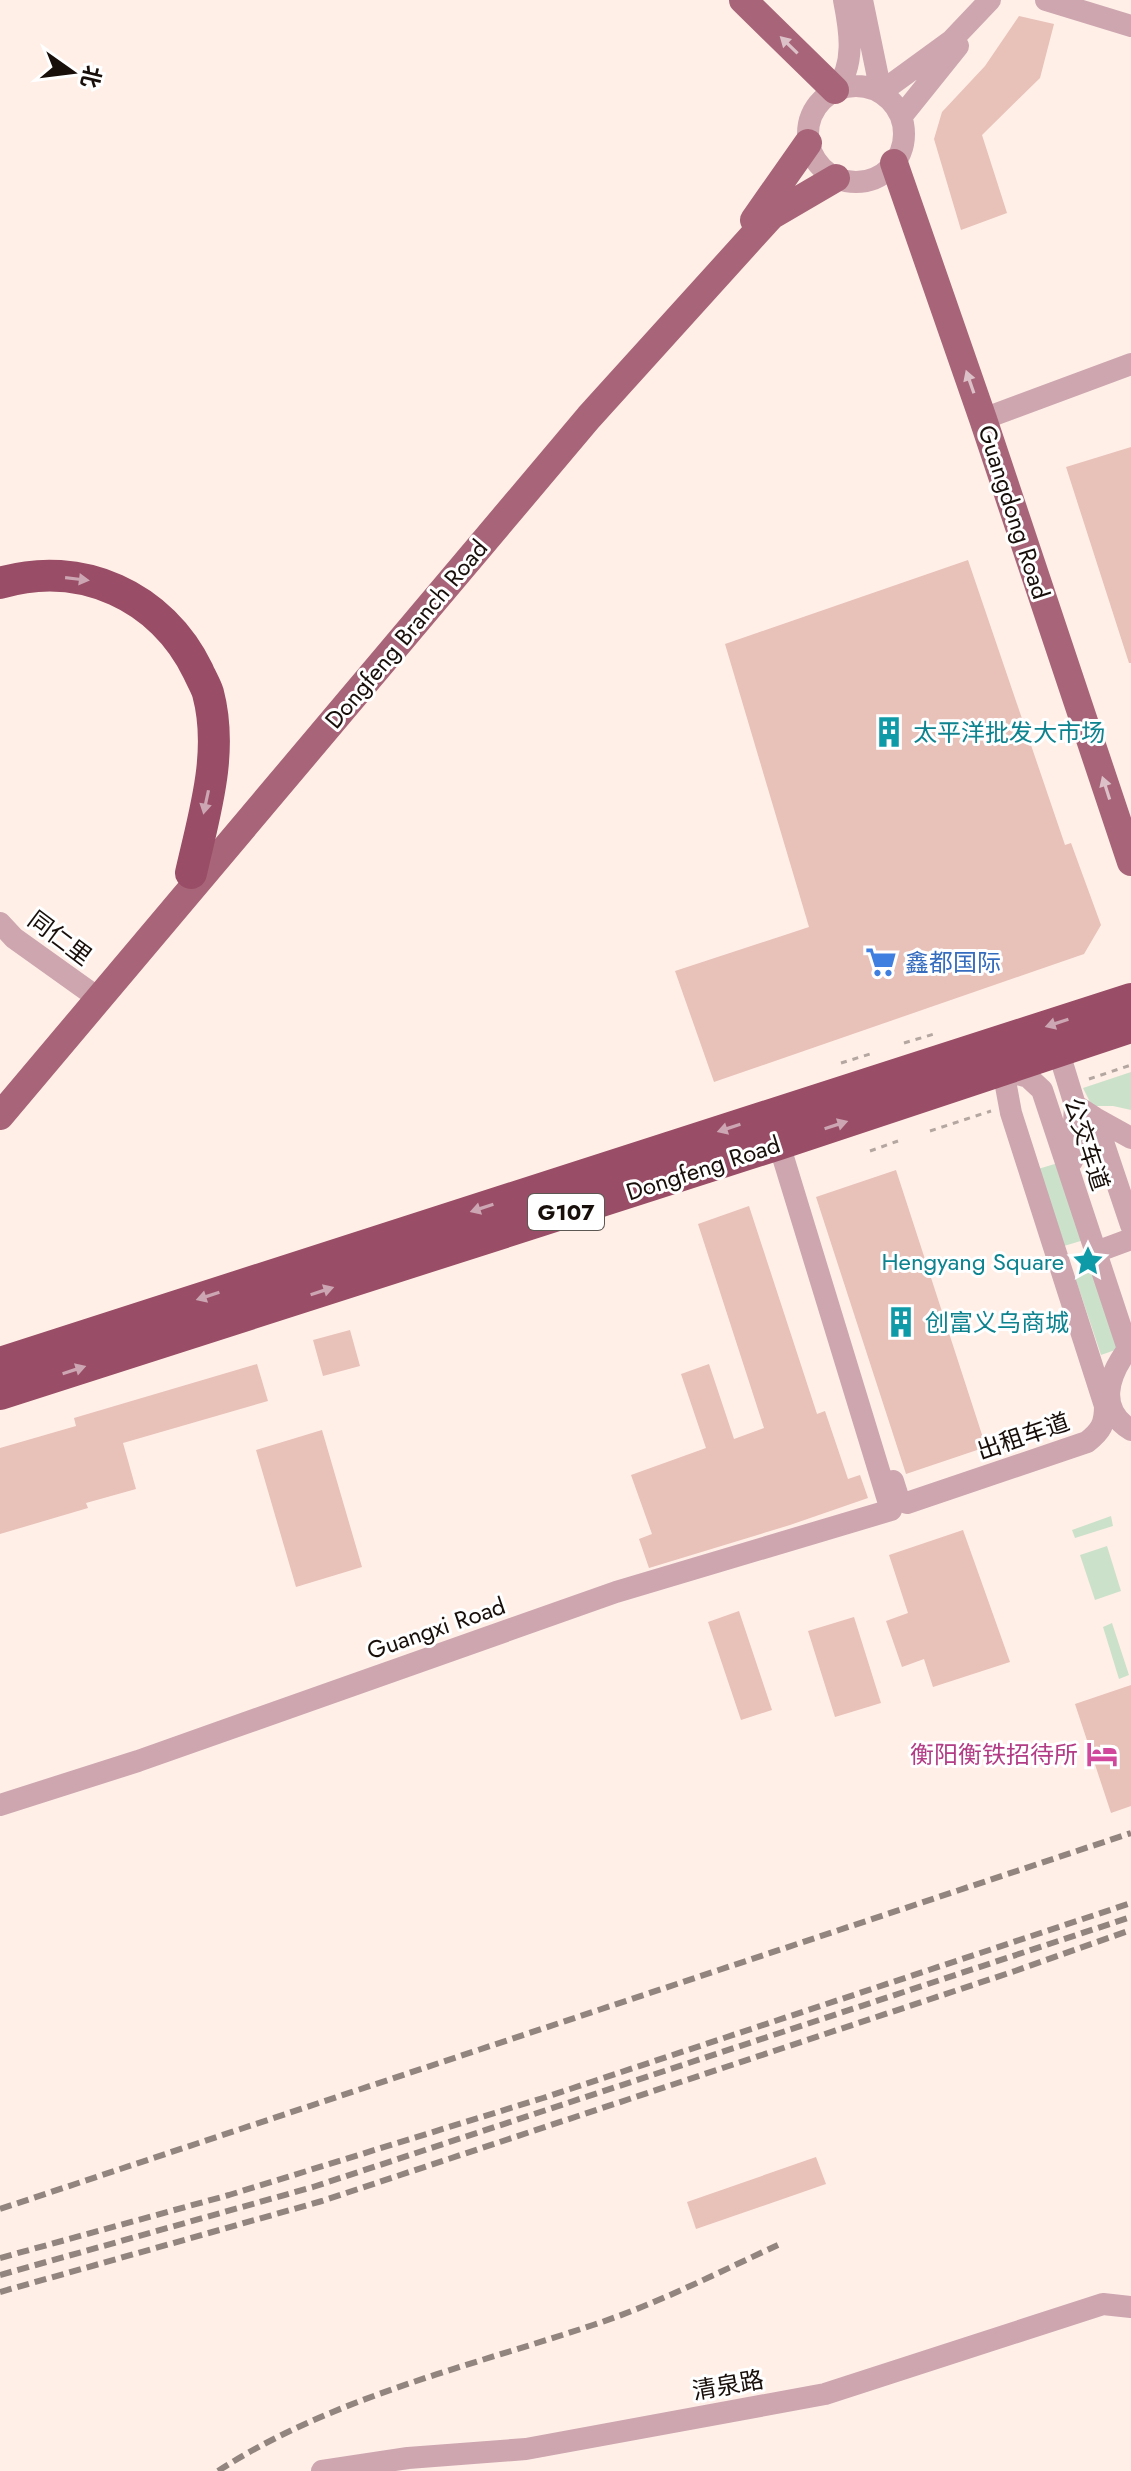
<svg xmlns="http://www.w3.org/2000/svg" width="1131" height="2471" font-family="Jost,'Noto Sans SC',sans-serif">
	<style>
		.green { fill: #cce1ca }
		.building { fill: #e8c1b9 }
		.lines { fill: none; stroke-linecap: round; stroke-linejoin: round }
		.path { stroke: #b4a6a0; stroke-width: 3; stroke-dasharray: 6 6; stroke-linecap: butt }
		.minor { stroke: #cda6b0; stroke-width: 22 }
		.major { stroke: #a86579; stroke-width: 28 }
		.highway { stroke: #994d66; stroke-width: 32 }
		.rail { stroke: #92857f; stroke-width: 6; stroke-dasharray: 12 6; stroke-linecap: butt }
		.oneway { fill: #dcc1c9 }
		.oneway2 { fill: #cca6b2 }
		.labels { text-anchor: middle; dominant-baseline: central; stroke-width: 6; stroke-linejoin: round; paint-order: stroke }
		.shield { fill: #fff; stroke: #5d5754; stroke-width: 2 }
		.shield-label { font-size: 22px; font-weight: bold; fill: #180f0b }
		.street-label { font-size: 24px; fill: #180f0b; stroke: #fff }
		.culture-label { font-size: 24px; fill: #0d838f; stroke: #fff; text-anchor: start }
		.shop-label { font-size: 24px; fill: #366cbe; stroke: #fff; text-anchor: start }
		.hotel-label { font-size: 24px; fill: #b23c85; stroke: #fff; text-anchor: end }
	</style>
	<rect width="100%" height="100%" fill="#ffefe7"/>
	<!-- green -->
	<path class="green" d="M1131,1072v38l-18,-4h-21l-9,-18z
		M1058,1163l26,77 -20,6 -26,-77z
		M1095,1271l26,77 -20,7 -26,-78z
		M1111,1516l2,10 -38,12 -3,-8z
		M1107,1546l14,45 -26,9 -15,-45z
		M1112,1623l17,52 -10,4 -16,-52z"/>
	<!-- building -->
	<path class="building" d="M1019,16l35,8 -14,54 -58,57 25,78 -46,17 -27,-91 8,-27 43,-46z
		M1131,447v216h-2l-63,-196z
		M968,560l97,285 6,-2 30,82 -17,29 -370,128 -39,-111 134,-44 -84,-283z
		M896,1170l90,277 -80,27 -90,-277z
		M749,1206l68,208 8,-3 23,68 12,-4 8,23 -78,27 -141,43 -10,-29 13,-5 -21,-59 75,-27 -25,-74 28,-10 25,75 30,-11 -66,-204z
		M350,1330l10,36 -37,10 -10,-36z
		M257,1364l11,37 -145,42 13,46 -50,14 2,5 -88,26v-86l76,-22 -2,-8z
		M322,1430l40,137 -66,20 -40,-137z
		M963,1530l47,132 -77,25 -9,-28 -22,8 -16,-46 22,-8 -19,-58z
		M739,1611l33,99 -31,10 -33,-98z
		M854,1617l27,86 -46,14 -27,-86z
		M1131,1685v121l-20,7 -36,-109z
		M816,2157l10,27 -130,45 -9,-27z"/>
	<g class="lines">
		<!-- path -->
		<path class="path" d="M904,1043l30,-9
			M841,1063l29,-9
			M1089,1079l42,-14
			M930,1131l61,-20
			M870,1151l28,-10"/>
		<!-- minor -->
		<path class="minor" d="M862,0l19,92 70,-51 39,-41
			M1046,0l85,26
			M808 134a48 48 0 1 1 96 0a48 48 0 1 1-96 0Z
			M835,90c21,-24 15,-60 9,-90
			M901,117l57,-71
			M983,419l148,-55
			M0,923l14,15 77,55
			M1059,1053l16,52 -3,56
			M1075,1105l20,13 36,107
			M1095,1118l36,20
			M1096,1252l35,-13
			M893,1481l6,19 8,3 180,-61c14,-11 18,-18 18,-36l-94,-293 -8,-43 25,7 14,13 86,259c-20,27 -31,60 3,81
			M0,1805l138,-44 478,-169 275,-82 -112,-366
			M322,2471l86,-13 118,-9 299,-55 278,-90 28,3"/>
		<!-- major -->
		<path class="major" d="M743,0l92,90
			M894,163l89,256 148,443
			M754,220l54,-77
			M0,1116l589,-699 182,-201 65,-38"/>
		<!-- highway -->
		<path class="highway" d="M0,583c81,-24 162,13 198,88 3,7 8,15 10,22 16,60 -4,122 -17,180
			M0,1363l1131,-364
			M0,1394l779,-250 352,-117"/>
		<!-- rail -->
		<path class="rail" d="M0,2209l1131,-376
			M0,2258l229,-63 314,-97 588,-195
			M0,2275l313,-88 818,-270
			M0,2292l322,-91 693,-230 116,-41
			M218,2471c113,-73 249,-104 375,-146 64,-21 124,-52 185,-80"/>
	</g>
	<!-- one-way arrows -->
	<defs><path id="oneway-solid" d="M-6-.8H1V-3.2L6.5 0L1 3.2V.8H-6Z" transform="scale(2)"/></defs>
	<g class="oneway">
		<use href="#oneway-solid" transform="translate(789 45) rotate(-136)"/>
		<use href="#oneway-solid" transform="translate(970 382) rotate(-109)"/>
		<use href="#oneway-solid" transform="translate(1106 788) rotate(-108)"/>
	</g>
	<g class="oneway2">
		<use href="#oneway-solid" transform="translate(77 579) rotate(7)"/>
		<use href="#oneway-solid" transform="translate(206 802) rotate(102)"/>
		<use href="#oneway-solid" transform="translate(1057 1023) rotate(162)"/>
		<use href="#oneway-solid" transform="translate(836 1125) rotate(-18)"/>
		<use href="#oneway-solid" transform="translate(729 1128) rotate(162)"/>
		<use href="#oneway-solid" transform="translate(482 1208) rotate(162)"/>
		<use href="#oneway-solid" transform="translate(322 1291) rotate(-18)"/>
		<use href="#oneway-solid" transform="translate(208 1296) rotate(162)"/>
		<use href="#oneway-solid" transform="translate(74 1370) rotate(-18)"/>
	</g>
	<!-- icons -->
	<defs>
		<symbol id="building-bare" viewBox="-9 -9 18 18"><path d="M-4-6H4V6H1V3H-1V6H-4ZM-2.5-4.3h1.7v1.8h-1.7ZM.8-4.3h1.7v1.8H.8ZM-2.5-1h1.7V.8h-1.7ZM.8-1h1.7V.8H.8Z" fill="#0f9aa8" stroke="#fff" stroke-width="2.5" paint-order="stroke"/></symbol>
		<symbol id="supermarket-bare" viewBox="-9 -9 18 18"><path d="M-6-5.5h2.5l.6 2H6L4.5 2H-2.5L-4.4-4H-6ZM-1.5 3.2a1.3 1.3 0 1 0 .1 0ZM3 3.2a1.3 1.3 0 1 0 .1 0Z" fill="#3f7fe0" stroke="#fff" stroke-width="2.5" paint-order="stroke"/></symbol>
		<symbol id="sight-bare" viewBox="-9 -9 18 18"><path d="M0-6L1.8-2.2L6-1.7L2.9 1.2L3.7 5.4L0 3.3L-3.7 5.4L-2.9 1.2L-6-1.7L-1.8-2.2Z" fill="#0f9aa8" stroke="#fff" stroke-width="2.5" paint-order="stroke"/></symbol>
		<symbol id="hotel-bare" viewBox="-9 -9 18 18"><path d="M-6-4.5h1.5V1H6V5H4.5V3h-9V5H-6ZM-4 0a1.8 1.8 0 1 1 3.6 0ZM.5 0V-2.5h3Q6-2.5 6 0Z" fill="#d1479c" stroke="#fff" stroke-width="2.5" paint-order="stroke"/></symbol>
	</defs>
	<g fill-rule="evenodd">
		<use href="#building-bare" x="867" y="710" width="44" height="44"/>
		<use href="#supermarket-bare" x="859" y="940" width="44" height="44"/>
		<use href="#sight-bare" x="1066" y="1239" width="44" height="44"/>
		<use href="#building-bare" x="879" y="1300" width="44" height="44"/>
		<use href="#hotel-bare" x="1080" y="1732" width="44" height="44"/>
	</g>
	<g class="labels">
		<!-- shield labels -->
		<rect class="shield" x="528" y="1194" width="76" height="36" rx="6"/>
		<g class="shield-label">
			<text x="566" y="1212">G107</text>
		</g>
		<!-- street labels -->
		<g class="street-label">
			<text transform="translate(1014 512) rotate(72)">Guangdong Road</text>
			<text transform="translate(406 634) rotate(-50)">Dongfeng Branch Road</text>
			<text transform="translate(60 938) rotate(37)">同仁里</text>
			<text transform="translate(1087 1144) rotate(72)">公交车道</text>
			<text transform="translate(703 1168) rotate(-18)">Dongfeng Road</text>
			<text transform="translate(1023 1436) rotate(-19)">出租车道</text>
			<text transform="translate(436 1628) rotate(-19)">Guangxi Road</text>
			<text transform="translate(728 2385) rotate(-10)">清泉路</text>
		</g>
		<!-- culture labels -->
		<g class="culture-label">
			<text x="913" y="732">太平洋批发大市场</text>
			<text x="1064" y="1261" text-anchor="end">Hengyang Square</text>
			<text x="925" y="1322">创富义乌商城</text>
		</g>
		<!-- shop labels -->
		<g class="shop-label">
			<text x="905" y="962">鑫都国际</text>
		</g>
		<!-- hotel labels -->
		<g class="hotel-label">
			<text x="1078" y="1754">衡阳衡铁招待所</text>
		</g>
	</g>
	<!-- north arrow -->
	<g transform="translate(72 72) rotate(104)" stroke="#ffffff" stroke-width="6" paint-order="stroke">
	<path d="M0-6L14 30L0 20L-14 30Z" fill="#180f0b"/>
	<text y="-12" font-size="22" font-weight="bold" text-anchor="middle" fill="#180f0b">北</text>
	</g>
</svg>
